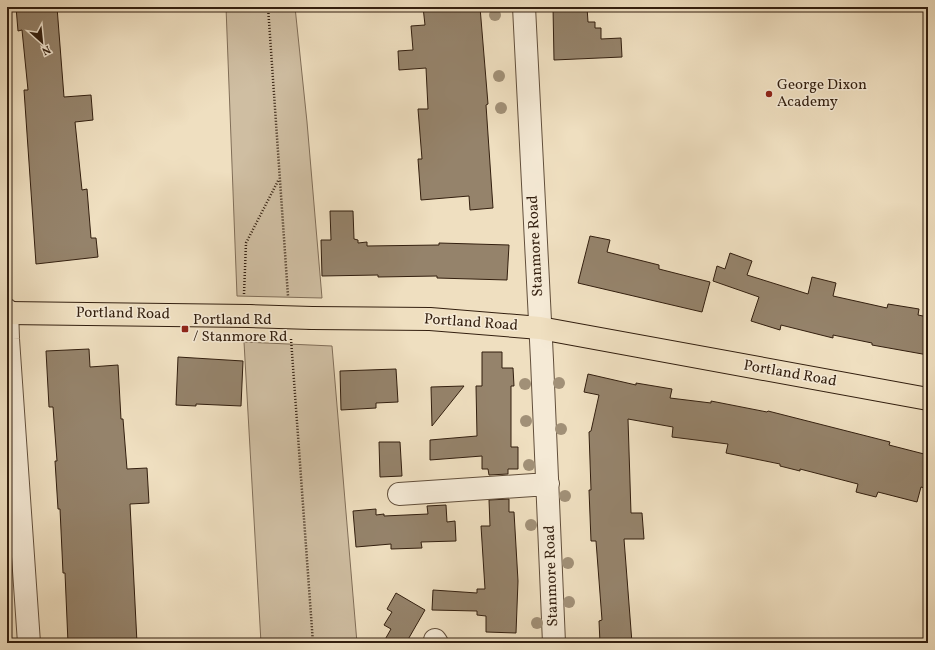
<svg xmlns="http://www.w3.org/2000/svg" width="935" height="650" font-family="Vollkorn,serif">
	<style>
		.green { fill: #cfbea2; stroke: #816e58 }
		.building { fill: #95836b; stroke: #331f0f }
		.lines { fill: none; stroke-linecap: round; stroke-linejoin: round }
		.minor-casing { stroke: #624f3b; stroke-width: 24 }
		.major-casing { stroke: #331f0f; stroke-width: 24 }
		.path { stroke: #331f0f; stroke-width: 2.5; stroke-dasharray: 1 2; stroke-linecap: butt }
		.minor { stroke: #f5ead6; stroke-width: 22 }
		.major { stroke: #efdfc0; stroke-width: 22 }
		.major-bridge-casing { stroke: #331f0f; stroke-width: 24; stroke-linecap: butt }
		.major-bridge { stroke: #efdfc0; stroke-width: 22 }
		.tree { fill: #a19077 }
		.poi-dot { fill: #8f2418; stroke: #f5ead6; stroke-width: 1.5 }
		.labels { text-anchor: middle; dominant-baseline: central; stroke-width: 3; stroke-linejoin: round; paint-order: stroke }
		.poi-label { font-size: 15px; fill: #331f0f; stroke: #f5ead6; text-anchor: start }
		.street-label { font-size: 15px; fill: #331f0f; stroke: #f5ead6 }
	</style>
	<rect width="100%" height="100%" fill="#efdfc0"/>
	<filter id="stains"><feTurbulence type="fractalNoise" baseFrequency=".005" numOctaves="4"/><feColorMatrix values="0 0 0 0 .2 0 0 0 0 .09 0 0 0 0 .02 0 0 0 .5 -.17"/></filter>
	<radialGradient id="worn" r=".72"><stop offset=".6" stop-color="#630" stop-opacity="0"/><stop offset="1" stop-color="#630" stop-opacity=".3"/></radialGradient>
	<!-- green -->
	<path class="green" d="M226,7h69l12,115 15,176 -85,-2z
		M244,342l88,4 25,297h-96z"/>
	<!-- building -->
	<path class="building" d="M16,7h41l7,90 27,-2 2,25 -18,2 7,68 5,-1 4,49h5l2,19 -62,7 -12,-174h4l-6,-60 -4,1z
		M423,7h57l8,97 -2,1 7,103 -23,2 -1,-14 -48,4 -3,-41h4l-4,-50h10l-2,-41 -27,2 -1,-19 15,-1 -2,-24 14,-1z
		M553,7h34l1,15h7v6h6v11l20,-1 1,19 -68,3z
		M330,211h23l1,28 4,1v3l9,-1v4l72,-1v-2l70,2 -2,35 -70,-2v-2l-59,1v-2l-56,1 -1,-36h10z
		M590,236l20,4 -3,12 52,13v4l51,13 -8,30 -124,-29z
		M730,253l22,8 -5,14 61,19 4,-17 24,6 -3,13 54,12 1,-4 31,5 -1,6 10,2v38l-56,-10v-2l-39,-8v3l-52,-13 -1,5 -29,-9 8,-24 -46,-16 4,-15 8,3z
		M89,349l1,18 28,-2 3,54h2l4,50 20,-1 2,35 -19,1 7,139h-69l-3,-70h-2l-3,-64h-2l-3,-48h2l-4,-54h-4l-3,-56z
		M482,352h20v16h11l1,18h-3v61h7v22h-10v5l-19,1 -1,-6h-6v-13l-52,4v-20l47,-4 -1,-50h6z
		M178,357l65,4 -2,45 -45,-2v2l-20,-1z
		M396,369l2,33 -22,1v5l-35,2 -1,-39z
		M588,374l48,11v-2l36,6 -2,9 41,5v-2l56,11 1,-1 122,31 -1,3 39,10v34l-7,-2 -4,15 -39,-10 -2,5 -20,-5 2,-8 -58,-15v2l-20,-5v-2l-54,-11 2,-9 -56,-7 1,-10 -45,-8 3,94h11l2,26h-20l8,104h-32l-1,-22 3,-1 -6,-79h-5l-2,-51h2l-2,-58 2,-1 8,-36 -15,-3z
		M464,386l-32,40 -1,-39z
		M379,442h21l2,34 -22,1z
		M509,499v13h5l4,69 -2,52 -30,-1v-16l-9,-1v-4l-45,-1 1,-20 44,3v-4h8l-4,-63h9l-1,-26z
		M446,505l1,17 8,-1 1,20 -35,1 1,6 -31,1v-5l-35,3 -3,-36 23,-2v6l8,-1v2l44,-2 -1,-8z
		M396,593l29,17 -19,33h-23l8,-14 -7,-4 8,-13 -5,-3z"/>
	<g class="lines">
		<defs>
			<path id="minor" d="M524,7l18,353 12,283
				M7,310l1,29 21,304
				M399,494l149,-10
				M435,640l2,3"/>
			<path id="major" d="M7,313l242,3
				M312,318l118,1 110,9 388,71"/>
		</defs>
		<!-- minor casing -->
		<use href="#minor" class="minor-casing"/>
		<!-- major casing -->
		<use href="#major" class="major-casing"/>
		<!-- path -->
		<path class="path" d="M268,7l20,289
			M244,294l2,-51 33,-64
			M291,339l22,304"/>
		<!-- minor -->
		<use href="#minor" class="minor"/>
		<!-- major -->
		<use href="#major" class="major"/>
		<defs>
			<path id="major-bridge" d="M249,316l63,2"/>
		</defs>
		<!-- major-bridge casing -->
		<use href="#major-bridge" class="major-bridge-casing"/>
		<!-- major-bridge -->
		<use href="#major-bridge" class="major-bridge"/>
	</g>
	<!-- trees -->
	<g class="tree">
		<circle cx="495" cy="15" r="6"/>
		<circle cx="499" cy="76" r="6"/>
		<circle cx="501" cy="108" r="6"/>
		<circle cx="559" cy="383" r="6"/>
		<circle cx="525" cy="384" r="6"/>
		<circle cx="526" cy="421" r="6"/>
		<circle cx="561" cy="429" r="6"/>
		<circle cx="529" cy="465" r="6"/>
		<circle cx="565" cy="496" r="6"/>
		<circle cx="531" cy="525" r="6"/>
		<circle cx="568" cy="563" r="6"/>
		<circle cx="569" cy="602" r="6"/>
		<circle cx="537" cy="623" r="6"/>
	</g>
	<!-- markers -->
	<g class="poi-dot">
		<circle cx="769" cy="94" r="4"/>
		<rect x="181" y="325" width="8" height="8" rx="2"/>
	</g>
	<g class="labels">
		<!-- poi labels -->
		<g class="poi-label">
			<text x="777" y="85">George Dixon<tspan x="777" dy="17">Academy</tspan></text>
			<text x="193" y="320">Portland Rd<tspan x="193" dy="17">/ Stanmore Rd</tspan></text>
		</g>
		<!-- street labels -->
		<g class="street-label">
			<text transform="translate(536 246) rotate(-93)">Stanmore Road</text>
			<text transform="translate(123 314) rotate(1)">Portland Road</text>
			<text transform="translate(471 323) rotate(4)">Portland Road</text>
			<text transform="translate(790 374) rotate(10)">Portland Road</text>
			<text transform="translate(552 576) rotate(-92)">Stanmore Road</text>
		</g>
	</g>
	<!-- margin -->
	<rect width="935" height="650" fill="none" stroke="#efdfc0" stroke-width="24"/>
	<rect x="8" y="8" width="919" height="634" fill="none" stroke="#331f0f" stroke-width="2"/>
	<rect x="12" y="12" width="911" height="626" fill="none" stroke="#331f0f"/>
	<!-- north arrow -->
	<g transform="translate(42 42) rotate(153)" stroke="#f5ead6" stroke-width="3" paint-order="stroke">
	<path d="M0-3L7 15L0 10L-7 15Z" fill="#331f0f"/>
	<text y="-6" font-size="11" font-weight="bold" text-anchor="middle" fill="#331f0f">N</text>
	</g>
	<rect width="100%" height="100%" filter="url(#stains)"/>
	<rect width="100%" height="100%" fill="url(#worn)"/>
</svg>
